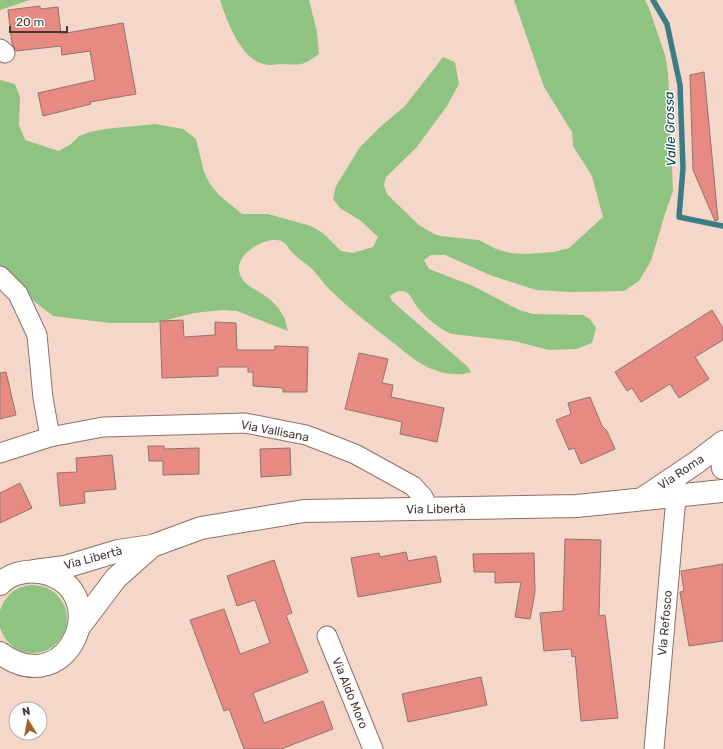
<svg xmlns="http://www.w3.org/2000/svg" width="723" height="749" font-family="Rubik,sans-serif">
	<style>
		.green { fill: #8ec382 }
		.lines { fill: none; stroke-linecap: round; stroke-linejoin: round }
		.stream { stroke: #3a7d84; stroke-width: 5.5 }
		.building { fill: #e78a82; stroke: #90726f }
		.street-casing { stroke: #8b7166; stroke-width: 21 }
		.secondary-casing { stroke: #8b7166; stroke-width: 24 }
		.street { stroke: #fff; stroke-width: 19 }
		.secondary { stroke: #fff; stroke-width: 22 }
		.labels { text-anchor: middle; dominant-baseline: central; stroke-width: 3; stroke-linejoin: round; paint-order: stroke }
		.street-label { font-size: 12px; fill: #443833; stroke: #fff }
		.water-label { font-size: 13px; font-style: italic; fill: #06444b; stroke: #fff }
	</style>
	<rect width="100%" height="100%" fill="#f5d7ca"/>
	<!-- green -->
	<path class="green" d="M0,0h30l-30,10z
		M220,0h89l8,32 2,22c-17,12 -16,11 -37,10 -5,0 -12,2 -18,0 -23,-4 -38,-45 -44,-64z
		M514,0h131l4,8 16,47 3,17 5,119 -9,26 -13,44 -12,20 -15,10 -53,1 -35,-2 -46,-15 -45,-20h-14l-7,5 5,9 44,17 46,24 14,4 50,1 7,4 6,9 -4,15 -16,6 -27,1 -35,-9 -62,-7c-10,-3 -28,-18 -34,-26 -5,-6 -8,-18 -17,-17 -4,0 -8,3 -11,5l2,5 76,66 3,5c-14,5 -31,1 -44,-5 -12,-6 -22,-15 -32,-23 -23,-17 -45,-35 -66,-55 -6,-6 -11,-14 -17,-20 -6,-6 -14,-10 -19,-16 -4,-3 -5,-8 -10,-11 -14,-8 -47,11 -44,28 2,16 18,19 29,28 5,4 11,10 14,16 4,4 4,12 6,17l-51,-20 -15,-1 -28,3 -39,10h-45l-57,-7 -53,-41v-195l15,4 5,13 -1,28 6,15 34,11 12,-7 8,-8 11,-4 15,-3 50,-5 28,5 13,10 8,33 6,12 9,11 23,19h26l43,12 12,7 18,18 12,2 20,-6 5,-10 -17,-16 -21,-13 -7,-9 3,-13 24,-39 20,-20 25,-21 38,-49 12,5 4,22 -12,22 -31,42 -30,29 -2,8 3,9 8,8 24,23 15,9 6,2 39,4 17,9 14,4 15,1 29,-2 15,-4 34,-31 -11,-41 -19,-30 -1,-14 -28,-45z
		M-1 619a34 34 0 1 1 68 0a34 34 0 1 1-68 0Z"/>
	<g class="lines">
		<!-- stream -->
		<path class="stream" d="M653,0l14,24 13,61 3,83 -4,49 44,9"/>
	</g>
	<!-- building -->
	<path class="building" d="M40,6v3l18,-2 3,27 62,-11 13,71 -46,8 1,2 -48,12 -5,-23 57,-13 -5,-29 -28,4 -1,-9 -45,5 -4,-7 -4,-34z
		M704,72l14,148 -3,1 -22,-51 -3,-95z
		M712,310l11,18v12l-28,17 14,22 -30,19 -9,-14 -29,18 -9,-14 -5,3 -12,-19z
		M183,320l1,17 31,-2v-13l21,1 1,27h37l1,-4 33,1 -1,45h-24v-4l-30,-2v-14h-5v-5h-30v9l-56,2 -2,-57z
		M359,353l29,6 -6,24 11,2 -2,12 53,11 -7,34 -37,-8 2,-12 -57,-13z
		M6,372l10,43 -16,4v-46z
		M590,397l12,29 5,5 8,18 -34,15 -7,-16 -5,2 -13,-30 15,-6 -3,-11z
		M148,446h16v3l35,-1v26l-36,1v-14h-14z
		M290,448l1,27 -30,2 -1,-28z
		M112,455l4,34 -32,3 1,11 -25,3 -3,-33 20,-1 -1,-14z
		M20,483l12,25 -32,15v-30z
		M565,539l36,1 -2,76 6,-1 13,103 -37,3 -6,-65 -3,1 -1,-8 -27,2 -4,-38 23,-2z
		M406,552l2,9 28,-5 5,26 -83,15 -7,-39 28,-5 1,4z
		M534,553l1,39 -5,27 -15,-2 6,-35 -26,1v-11h-21l-1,-18z
		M274,560l18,53 -6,2 22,57 -55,21 11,30 59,-22 10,28 -52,20h-37l-15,-40 -5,2 -34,-91 34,-11 16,45 30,-11 -15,-43 -18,6 -10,-30z
		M723,564v77l-34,5 -9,-54 4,-1 -3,-20z
		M481,677l6,28 -79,17 -6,-28z"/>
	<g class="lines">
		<defs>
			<path id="street" d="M0,49l5,4
				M0,276l18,18 19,41 6,63 7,39
				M0,453l50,-16 53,-10 142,-4 61,12 49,19 58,32 10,11 6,12
				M327,636l46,113
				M654,749l22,-252"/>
			<path id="secondary" d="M720,445l3,23
				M642,499l55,-37 26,-20
				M34,571l31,-4 53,-16 34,-5 49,-18 103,-17 273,-5 146,-15
				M0,584c10,-10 25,-14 39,-12 78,13 32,133 -39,81
				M79,627l37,-49 36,-32"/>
		</defs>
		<!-- street casing -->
		<use href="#street" class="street-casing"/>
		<!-- secondary casing -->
		<use href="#secondary" class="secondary-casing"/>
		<!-- street -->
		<use href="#street" class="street"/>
		<!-- secondary -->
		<use href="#secondary" class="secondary"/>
	</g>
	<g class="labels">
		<!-- street labels -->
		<g class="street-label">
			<text transform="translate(275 431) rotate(11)">Via Vallisana</text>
			<text transform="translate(681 472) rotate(-34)">Via Roma</text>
			<text transform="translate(436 509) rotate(-1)">Via Libertà</text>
			<text transform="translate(93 558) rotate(-15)">Via Libertà</text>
			<text transform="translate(665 623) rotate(-85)">Via Refosco</text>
			<text transform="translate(350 693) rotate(68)">Via Aldo Moro</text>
		</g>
		<!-- water labels -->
		<g class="water-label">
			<text transform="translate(670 129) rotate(-92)">Valle Grossa</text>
		</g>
	</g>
	<!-- north arrow -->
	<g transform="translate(28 721) rotate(349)"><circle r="19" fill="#ffffff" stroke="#b4afad"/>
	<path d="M0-3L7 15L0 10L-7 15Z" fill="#a06526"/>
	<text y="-6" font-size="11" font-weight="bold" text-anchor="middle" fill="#443833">N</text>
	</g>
	<!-- scale -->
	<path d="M10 26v6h57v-6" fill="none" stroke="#443833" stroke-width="2"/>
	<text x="16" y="26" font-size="12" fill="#443833" stroke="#ffffff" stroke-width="3" paint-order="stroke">20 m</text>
</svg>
